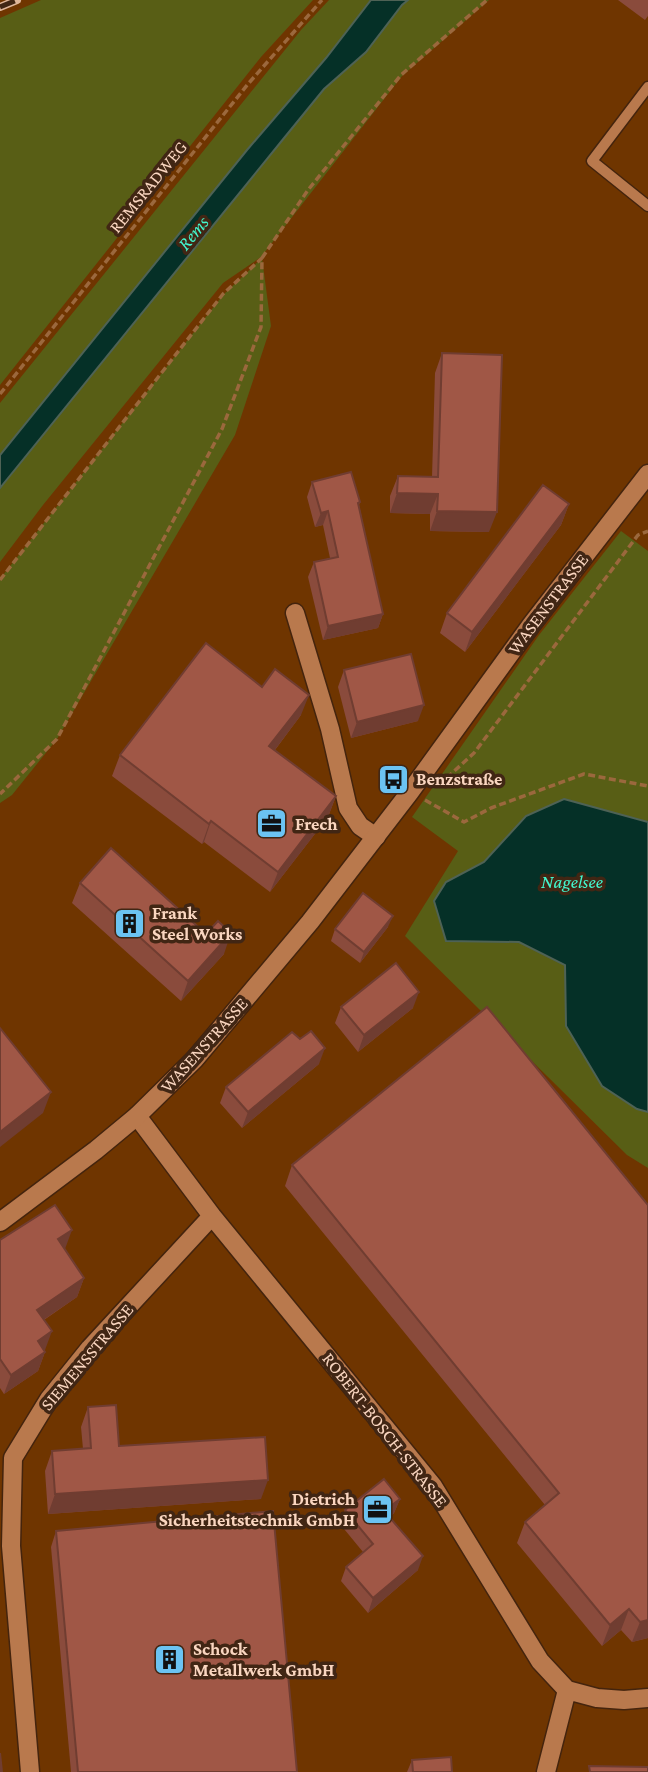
<svg xmlns="http://www.w3.org/2000/svg" width="648" height="1772" font-family="'Crimson Pro',serif">
	<style>
		.green { fill: #585e15 }
		.water { fill: #053027; stroke: #4e6255; stroke-width: 2 }
		.lines { fill: none; stroke-linecap: round; stroke-linejoin: round }
		.lane-casing { stroke: #44240d; stroke-width: 13 }
		.street-casing { stroke: #44240d; stroke-width: 21 }
		.secondary-casing { stroke: #44240d; stroke-width: 21 }
		.path { stroke: #9b683d; stroke-width: 3.5; stroke-dasharray: 7 3.5; stroke-linecap: butt }
		.lane { stroke: #b9794d; stroke-width: 10 }
		.street { stroke: #b9794d; stroke-width: 18 }
		.secondary { stroke: #b9794d; stroke-width: 18 }
		.rail-casing { stroke: #dfb69a; stroke-width: 8 }
		.rail { stroke: #412614; stroke-width: 5; stroke-dasharray: 16; stroke-linecap: butt }
		.wall { fill: #8a4b3c }
		.shaded-wall { fill: #703d31 }
		.building { fill: #a05746; stroke: #703d31; stroke-width: 2 }
		.labels { text-anchor: middle; dominant-baseline: central; stroke-width: 7; stroke-linejoin: round; paint-order: stroke }
		.street-label { font-size: 18px; fill: #fad6c0; stroke: #412614 }
		.poi-label { font-size: 18px; font-weight: bold; fill: #fad6c0; stroke: #412614; text-anchor: start }
		.water-label { font-size: 19px; font-style: italic; fill: #42f7cf; stroke: #412614 }
	</style>
	<rect width="100%" height="100%" fill="#6f3500"/>
	<!-- green -->
	<path class="green" d="M41,0h272l-52,57 -261,328v-367z
		M329,0h42l-45,58 -79,92 -247,305v-52l301,-373z
		M408,0h81l-87,76 -141,181 -38,26 -180,222 -43,57v-74l280,-345 44,-54 42,-37 36,-47z
		M262,258l9,68 -36,109 -178,304 -45,56 -12,8v-224l223,-284z
		M621,531l27,20v271l-9,-3 -113,-3 -42,46 -38,20v59l73,1 46,23 1,62 71,82 11,3v56l-21,-13 -222,-219 53,-85 -46,-34 127,-182z"/>
	<!-- water -->
	<path class="water" d="M371,0h37l-6,5 -36,47 -42,37 -44,54 -280,345v-33l247,-305 79,-92z
		M564,799l84,23v290l-11,-3 -35,-23 -36,-60 -1,-61 -46,-23 -73,-1 -12,-40 12,-19 38,-20 42,-46z"/>
	<g class="lines">
		<defs>
			<path id="lane" d="M648,87l-56,74 56,45"/>
			<path id="street" d="M295,613l35,116 18,79 12,18 16,11
				M137,1116l75,100 221,270 107,175 27,29 30,8 27,2 24,-2
				M30,1772l-19,-226 2,-88 36,-59 41,-51 122,-132
				M546,1772l21,-82"/>
			<path id="secondary" d="M0,1222l96,-72 41,-34 58,-57 115,-137 100,-130 121,-167 117,-151"/>
		</defs>
		<!-- lane casing -->
		<use href="#lane" class="lane-casing"/>
		<!-- street casing -->
		<use href="#street" class="street-casing"/>
		<!-- secondary casing -->
		<use href="#secondary" class="secondary-casing"/>
		<!-- path -->
		<path class="path" d="M262,258l46,-68 93,-115 86,-75
			M0,394l248,-310 74,-84
			M0,580l223,-286 39,-36 -1,69 -39,102 -165,310 -57,55
			M439,785l35,-32 164,-218 10,-4
			M425,800l39,22 27,-14 93,-34 64,12"/>
		<!-- lane -->
		<use href="#lane" class="lane"/>
		<!-- street -->
		<use href="#street" class="street"/>
		<!-- secondary -->
		<use href="#secondary" class="secondary"/>
		<defs>
			<path id="rail" d="M0,7l17,-7"/>
		</defs>
		<!-- rail casing -->
		<use href="#rail" class="rail-casing"/>
		<!-- rail -->
		<use href="#rail" class="rail"/>
	</g>
	<!-- wall -->
	<path class="wall" d="M618,0h30v16l-3,4z
		M442,353l47,179 -59,-1v-17l-40,-1v-17l8,-20 34,1 3,-104z
		M312,482l48,20 -1,3 24,109 -5,14 -55,12 -15,-63 6,-15 16,-4 -7,-33 -8,2 -8,-30z
		M569,504l-8,21 -96,127 -25,-19 7,-20z
		M344,670l74,51 -67,17 -13,-51z
		M262,687l39,28 -26,35 61,46 -8,21 -58,75 -66,-50 -2,2 -90,-68 8,-21z
		M80,883l144,71 -43,47 -109,-98z
		M388,927l-28,36 -29,-22 4,-12z
		M341,1007l72,1 -55,44 -23,-29z
		M487,1007l161,631 -16,4 -11,-12 -19,16 -85,-103 8,-21 20,-17 -260,-319 7,-21z
		M319,1064l-77,64 -22,-25 6,-16z
		M0,1240l65,9 19,29 -7,19 -33,23 1,32 -7,19 -34,23 -4,-6z
		M88,1407l31,39 142,53 -213,15 -3,-43 7,-20 31,-2 -2,-22z
		M400,1499l-6,14 -4,4 28,53 -50,43 -27,-32 5,-14 17,-15 -23,-28 5,-14z
		M56,1531l241,241h-226l-20,-225z
		M412,1760l40,12h-45z"/>
	<!-- shaded-wall -->
	<path class="shaded-wall" d="M397,493l41,1 -8,20 -40,-1z
		M569,504l-8,21 -96,127 7,-20z
		M328,511l-5,14 -8,2 6,-14z
		M437,511l60,1 -8,20 -59,-1z
		M383,614l-5,14 -55,12 5,-14z
		M309,695l-8,20 -39,52 7,-21z
		M424,705l-6,16 -67,17 6,-16z
		M336,796l-8,21 -58,75 8,-20z
		M211,821l-7,21 -2,2 7,-20z
		M393,916l-5,11 -28,36 4,-11z
		M231,933l-7,21 -43,47 7,-20z
		M419,992l-6,16 -55,44 6,-17z
		M325,1048l-6,16 -77,64 6,-16z
		M51,1092l-8,21 -43,34v-15z
		M72,1230l-7,19 -7,-10z
		M84,1278l-7,19 -47,32 7,-19z
		M52,1331l-7,19 -14,10 7,-19z
		M45,1352l-7,19 -34,23 7,-19z
		M268,1480l-7,19 -213,15 7,-20z
		M400,1499l-6,14 -15,12 5,-14z
		M423,1556l-5,14 -50,43 5,-15z
		M629,1609l-8,21 -19,16 8,-21z
		M648,1620v18l-16,4 8,-20z"/>
	<!-- building -->
	<path class="building" d="M442,353l60,2 -5,157 -60,-1 1,-17 -41,-1 1,-17 40,1z
		M351,472l9,30 -2,1 25,111 -55,12 -14,-64 24,-5 -10,-46 -7,2 -9,-31z
		M543,485l26,19 -97,128 -25,-19z
		M206,643l56,44 13,-18 34,26 -40,51 67,50 -58,76 -67,-51 -2,3 -89,-69z
		M411,654l13,51 -67,17 -13,-52z
		M111,848l95,86 12,-13 13,12 -43,48 -108,-98z
		M363,893l30,23 -29,36 -29,-23z
		M396,963l23,29 -55,43 -23,-28z
		M487,1007l161,198v415l-8,2 -11,-13 -19,16 -85,-103 34,-29 -267,-328z
		M0,1028l51,64 -51,40z
		M311,1031l14,17 -77,64 -22,-25 66,-55 8,7z
		M55,1205l17,25 -14,9 26,39 -47,32 15,21 -14,10 7,11 -34,23 -11,-16v-119z
		M116,1405l3,41 146,-9 3,43 -213,14 -3,-43 39,-3 -3,-41z
		M384,1479l16,20 -16,12 39,45 -50,42 -27,-31 27,-23 -28,-34z
		M273,1511l24,261h-219l-22,-241z
		M0,1753l2,19h-2z
		M451,1757l1,15h-39l-1,-12z
		M589,1766l59,1v5h-58z"/>
	<!-- icons -->
	<defs>
		<symbol id="bus-square" viewBox="-11 -11 22 22"><rect x="-9" y="-9" width="18" height="18" rx="4" fill="#6bc3f2" stroke="#412614"/><path d="M-5-6H5V4H4V6H2V4H-2V6H-4V4H-5ZM-3.5-4V0h7V-4ZM-3.5 1.2v1.5H-2V1.2ZM2 1.2v1.5H3.5V1.2Z" fill="#111"/></symbol>
		<symbol id="office-square" viewBox="-11 -11 22 22"><rect x="-9" y="-9" width="18" height="18" rx="4" fill="#6bc3f2" stroke="#412614"/><path d="M-6-3h4V-5.5h4V-3h4V5H-6ZM-1-4.5V-3h2v-1.5ZM-6 0V1H6V0Z" fill="#111"/></symbol>
		<symbol id="building-square" viewBox="-11 -11 22 22"><rect x="-9" y="-9" width="18" height="18" rx="4" fill="#6bc3f2" stroke="#412614"/><path d="M-4-6H4V6H1V3H-1V6H-4ZM-2.5-4.3h1.7v1.8h-1.7ZM.8-4.3h1.7v1.8H.8ZM-2.5-1h1.7V.8h-1.7ZM.8-1h1.7V.8H.8Z" fill="#111"/></symbol>
	</defs>
	<g fill-rule="evenodd">
		<use href="#bus-square" x="376" y="762" width="35" height="35"/>
		<use href="#office-square" x="254" y="806" width="35" height="35"/>
		<use href="#building-square" x="112" y="906" width="35" height="35"/>
		<use href="#office-square" x="360" y="1492" width="35" height="35"/>
		<use href="#building-square" x="152" y="1642" width="35" height="35"/>
	</g>
	<g class="labels">
		<!-- street labels -->
		<g class="street-label">
			<text transform="translate(148 187) rotate(-51)">REMSRADWEG</text>
			<text transform="translate(548 604) rotate(-53)">WASENSTRASSE</text>
			<text transform="translate(204 1045) rotate(-48)">WASENSTRASSE</text>
			<text transform="translate(87 1357) rotate(-50)">SIEMENSSTRASSE</text>
			<text transform="translate(385 1430) rotate(52)">ROBERT-BOSCH-STRASSE</text>
		</g>
		<!-- poi labels -->
		<g class="poi-label">
			<text x="416" y="779">Benzstraße</text>
			<text x="295" y="824">Frech</text>
			<text x="152" y="913">Frank<tspan x="152" dy="21">Steel Works</tspan></text>
			<text x="355" y="1499" text-anchor="end">Dietrich<tspan x="355" dy="21">Sicherheitstechnik GmbH</tspan></text>
			<text x="193" y="1649">Schock<tspan x="193" dy="21">Metallwerk GmbH</tspan></text>
		</g>
		<!-- water labels -->
		<g class="water-label">
			<text transform="translate(193 233) rotate(-51)">Rems</text>
			<text x="572" y="881">Nagelsee</text>
		</g>
	</g>
</svg>
